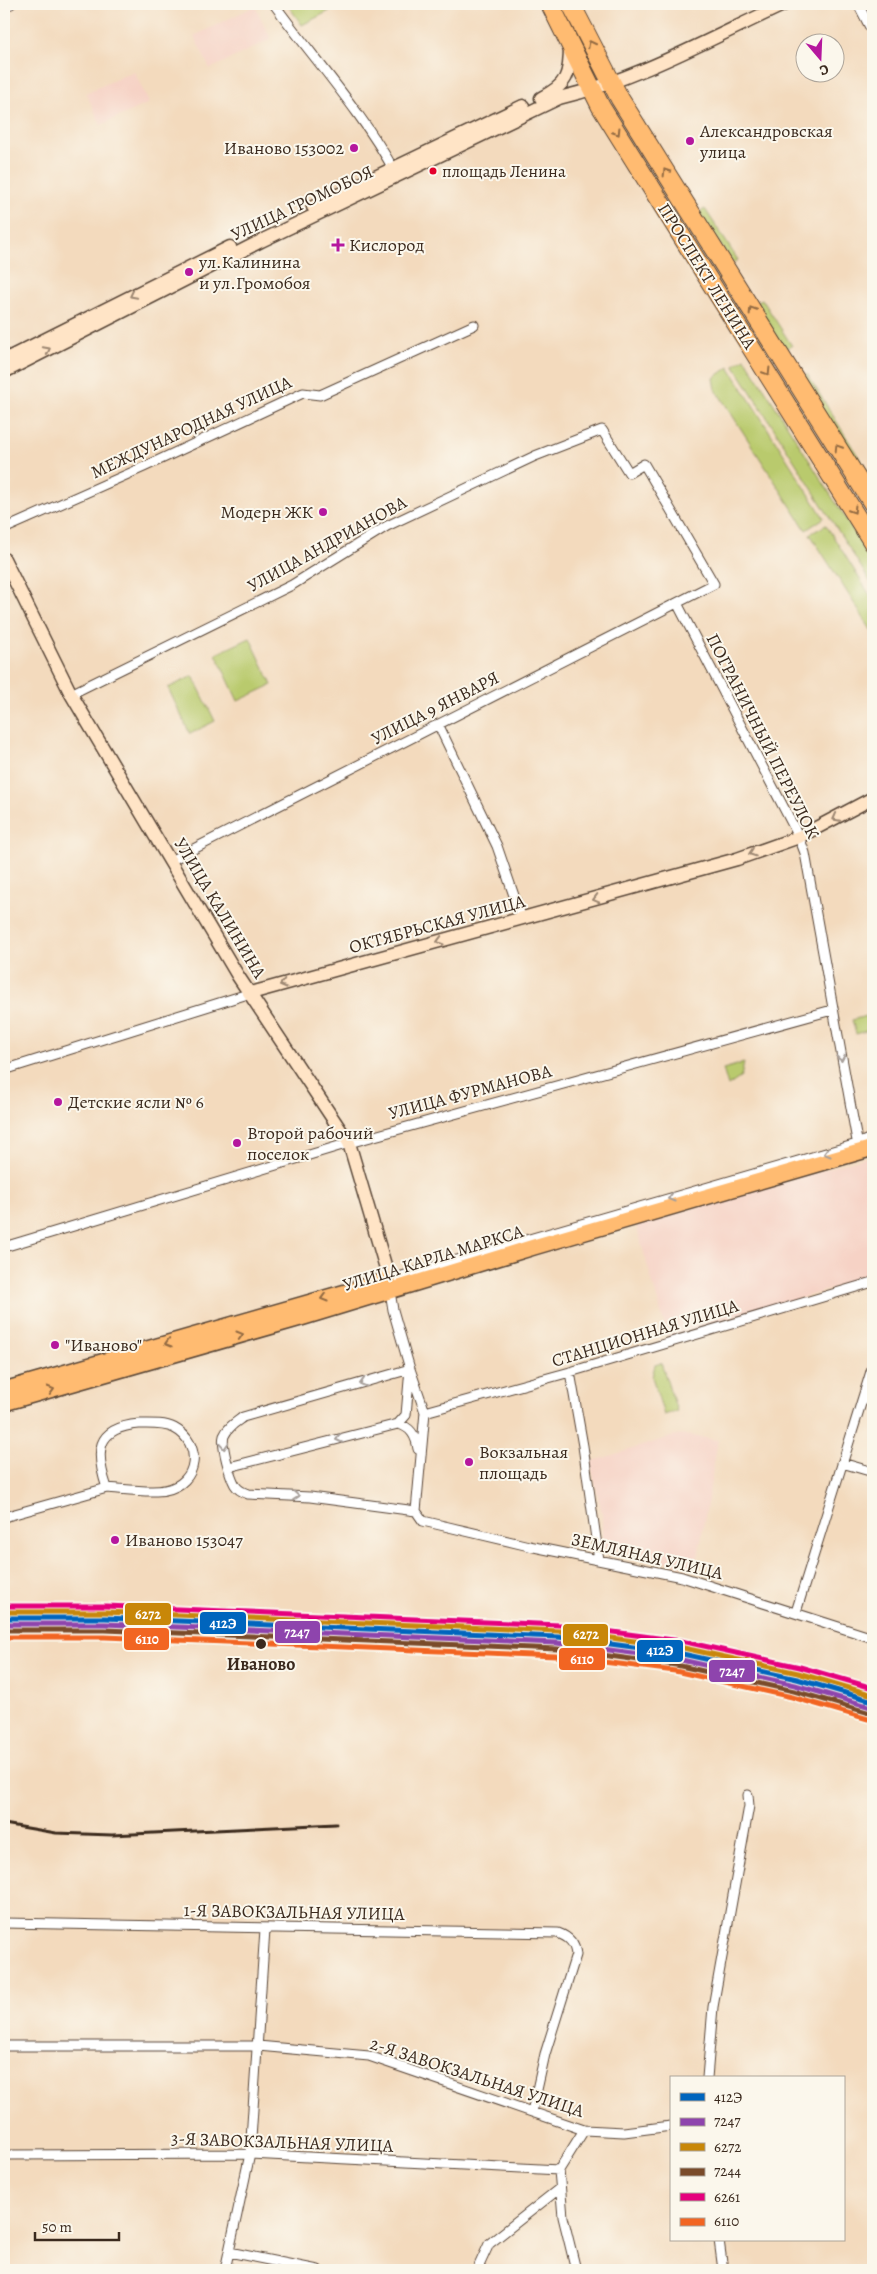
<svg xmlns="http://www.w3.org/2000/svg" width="877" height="2274" font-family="Alegreya,serif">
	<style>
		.built { fill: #f6d2c5 }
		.green { fill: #b9ca6d; stroke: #7a7a46 }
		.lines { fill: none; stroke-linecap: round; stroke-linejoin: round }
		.street-casing { stroke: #574436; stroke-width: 11 }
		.secondary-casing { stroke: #574436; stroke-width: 15 }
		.primary-casing { stroke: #574436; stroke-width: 18 }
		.highway-casing { stroke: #574436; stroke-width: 20 }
		.street { stroke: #fff; stroke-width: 9 }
		.secondary { stroke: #ffe4c6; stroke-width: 12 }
		.primary { stroke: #ffbb71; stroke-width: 15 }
		.highway { stroke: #ffbb71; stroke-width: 18 }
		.rail { stroke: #3b2a1e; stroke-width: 3 }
		.rail-1-casing { stroke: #fbf7ec; stroke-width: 9 }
		.rail-2-casing { stroke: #fbf7ec; stroke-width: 9 }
		.rail-3-casing { stroke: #fbf7ec; stroke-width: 9 }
		.rail-4-casing { stroke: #fbf7ec; stroke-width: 9 }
		.rail-5-casing { stroke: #fbf7ec; stroke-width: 9 }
		.rail-6-casing { stroke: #fbf7ec; stroke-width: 9 }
		.rail-1 { stroke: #0065bd; stroke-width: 5 }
		.rail-2 { stroke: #8e44ad; stroke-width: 5 }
		.rail-3 { stroke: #c88708; stroke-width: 5 }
		.rail-4 { stroke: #7a4b2a; stroke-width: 5 }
		.rail-5 { stroke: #e5007d; stroke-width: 5 }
		.rail-6 { stroke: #f26522; stroke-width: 5 }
		.oneway { stroke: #936b43 }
		.oneway2 { stroke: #9d8772 }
		.oneway3 { stroke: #a79f9a }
		.poi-dot { fill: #b5179e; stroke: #fbf7ec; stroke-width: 2 }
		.bus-dot { fill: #e4002b; stroke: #fbf7ec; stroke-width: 2 }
		.stop-dot { fill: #3b2a1e; stroke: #fbf7ec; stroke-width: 2 }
		.labels { text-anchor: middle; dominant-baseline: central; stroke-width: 4; stroke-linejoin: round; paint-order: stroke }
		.bus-label { font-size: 17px; fill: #3b2a1e; stroke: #fbf7ec; text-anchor: start }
		.poi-label { font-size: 18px; fill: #3b2a1e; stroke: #fbf7ec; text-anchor: start }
		.street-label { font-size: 18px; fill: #3b2a1e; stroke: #fbf7ec }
		.stop-label { font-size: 18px; font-weight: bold; fill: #3b2a1e; stroke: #fbf7ec }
		.line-badge { stroke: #fbf7ec; stroke-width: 2 }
		.badge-label { font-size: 14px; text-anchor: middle; font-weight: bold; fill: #fff }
	</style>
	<rect width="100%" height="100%" fill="#fbf7ec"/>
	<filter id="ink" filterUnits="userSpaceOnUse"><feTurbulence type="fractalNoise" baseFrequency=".02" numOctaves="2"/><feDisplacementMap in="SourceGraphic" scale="10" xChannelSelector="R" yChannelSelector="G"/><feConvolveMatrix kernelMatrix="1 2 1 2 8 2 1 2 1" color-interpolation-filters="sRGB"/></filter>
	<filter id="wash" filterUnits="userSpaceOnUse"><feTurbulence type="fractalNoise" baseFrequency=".0096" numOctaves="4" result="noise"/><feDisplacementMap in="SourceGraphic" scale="20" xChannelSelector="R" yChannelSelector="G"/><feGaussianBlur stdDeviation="1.12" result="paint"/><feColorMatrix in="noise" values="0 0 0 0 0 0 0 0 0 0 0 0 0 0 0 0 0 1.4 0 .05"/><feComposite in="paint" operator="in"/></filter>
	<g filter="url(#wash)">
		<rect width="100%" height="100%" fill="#f3dabd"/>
		<!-- built -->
		<path class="built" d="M255,6l16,33 -61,30 -16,-33z
			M134,71l15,32 -48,22 -15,-32z
			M873,1155v122l-205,60 -32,-112z
			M680,1434l38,6 -22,129 -94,-23v-32l-12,-52z"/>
		<!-- green -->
		<path class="green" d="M287,4h56l-41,21z
			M705,209l33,51 -5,3 -35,-50z
			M762,299l30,47 -5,2 -5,-1 -25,-40 1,-6z
			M745,358l128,204v24l-139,-221z
			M729,367l95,151 -18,12 -90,-140 -2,-12z
			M807,374l66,106v11l-74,-112z
			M826,525l47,75v33l-63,-99z
			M250,638l22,47 -34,16 -22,-47z
			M193,676l22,45 -25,13 -22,-46z
			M873,1014v15l-17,5 -4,-14z
			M744,1063l-3,14 -13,9 -5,-17z
			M661,1363l16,48 -13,4 -12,-38 3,-12z"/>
	</g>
	<g filter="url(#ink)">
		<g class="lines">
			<defs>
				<path id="street" d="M274,4c40,55 88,108 121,168
					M858,4l15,29
					M4,7l7,-3
					M4,529l140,-62 159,-74 17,2 154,-70
					M677,603l122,234 6,16 54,299
					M71,694l221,-109 95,-59 148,-70 67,-26 27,43 15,-9 70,120 -544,277
					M438,724l59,122 25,73
					M4,1070l247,-77
					M4,1247l345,-104 483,-133
					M388,1280l469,-136 16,-7
					M390,1291l3,19 17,59 15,43 -9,99
					M410,1369l-167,48c-8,6 -15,10 -19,19 -3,10 6,40 11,49 3,5 7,7 13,9l62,3 106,14
					M570,1372l13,74 16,114
					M425,1412l145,-40 303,-90
					M139,1424c11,0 25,-1 35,4 29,15 25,56 -9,62 -14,3 -42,-1 -58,-2 -12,-36 -12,-60 32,-64z
					M398,1424c13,3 18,12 20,25
					M842,1463l31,9
					M229,1467l169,-43 8,-9 4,-46
					M416,1511l7,10 106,25 153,31 191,61
					M4,1517l103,-29
					M796,1612l77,-247
					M4,1923l554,10c11,4 17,10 18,22l-31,99 -13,58
					M4,2046h254l111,10 215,74 40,2 47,-6
					M707,2078l6,-71 36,-201 -1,-11
					M4,2155l246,-1 309,16
					M719,2240l4,30
					M229,2252l89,18
					M225,2270l25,-116 15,-225
					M477,2270l12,-26 71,-56
					M576,2270l-13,-53 -4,-47 25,-40"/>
				<path id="secondary" d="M541,98c26,-13 29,-23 29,-51
					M313,207l210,-101
					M4,360l226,-113
					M4,372l257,-131 298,-143c80,-19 152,-60 226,-94
					M4,559l67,135 23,39 144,243 111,167 36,122 5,24
					M251,993l486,-134 62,-22 74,-39"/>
				<path id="primary" d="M4,1390l384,-110
					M4,1403l300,-86 230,-70 339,-99"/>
				<path id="highway" d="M550,4l51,103 272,436
					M571,4l49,95 253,405"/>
			</defs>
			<!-- street casing -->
			<use href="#street" class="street-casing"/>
			<!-- secondary casing -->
			<use href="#secondary" class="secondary-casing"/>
			<!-- primary casing -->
			<use href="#primary" class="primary-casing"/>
			<!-- highway casing -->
			<use href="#highway" class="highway-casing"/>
			<!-- street -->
			<use href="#street" class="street"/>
			<!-- secondary -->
			<use href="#secondary" class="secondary"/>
			<!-- primary -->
			<use href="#primary" class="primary"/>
			<!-- highway -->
			<use href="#highway" class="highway"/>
			<!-- rail -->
			<path class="rail" d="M4,1824l52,9 56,2 224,-11"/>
			<defs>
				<path id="rail-1" d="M4,1618h101l453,19 120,16 119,26 76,22"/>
				<path id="rail-2" d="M4,1624h101l452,19 120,16 118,26 76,22"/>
				<path id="rail-3" d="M4,1612h101l454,19 120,16 119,26 75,22"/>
				<path id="rail-4" d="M4,1630h101l452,19 119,16 118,26 76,22"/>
				<path id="rail-5" d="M4,1606h102l454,19 121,16 119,26 73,21"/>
				<path id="rail-6" d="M4,1637h101l451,19 119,15 117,26 76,22"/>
			</defs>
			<!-- rail-1 casing -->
			<use href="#rail-1" class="rail-1-casing"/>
			<!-- rail-2 casing -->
			<use href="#rail-2" class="rail-2-casing"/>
			<!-- rail-3 casing -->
			<use href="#rail-3" class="rail-3-casing"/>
			<!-- rail-4 casing -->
			<use href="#rail-4" class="rail-4-casing"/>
			<!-- rail-5 casing -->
			<use href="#rail-5" class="rail-5-casing"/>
			<!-- rail-6 casing -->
			<use href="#rail-6" class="rail-6-casing"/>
			<!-- rail-1 -->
			<use href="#rail-1" class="rail-1"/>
			<!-- rail-2 -->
			<use href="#rail-2" class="rail-2"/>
			<!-- rail-3 -->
			<use href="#rail-3" class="rail-3"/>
			<!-- rail-4 -->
			<use href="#rail-4" class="rail-4"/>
			<!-- rail-5 -->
			<use href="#rail-5" class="rail-5"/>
			<!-- rail-6 -->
			<use href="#rail-6" class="rail-6"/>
		</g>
		<!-- one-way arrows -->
		<defs><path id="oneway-chevron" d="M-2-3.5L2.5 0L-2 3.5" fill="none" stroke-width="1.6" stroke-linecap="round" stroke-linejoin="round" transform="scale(1.25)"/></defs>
		<g class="oneway">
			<use href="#oneway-chevron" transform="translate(591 44) rotate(-117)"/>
			<use href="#oneway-chevron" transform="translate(617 132) rotate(58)"/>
			<use href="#oneway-chevron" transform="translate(666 172) rotate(-122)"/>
			<use href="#oneway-chevron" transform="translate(752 310) rotate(-122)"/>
			<use href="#oneway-chevron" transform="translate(767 372) rotate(58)"/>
			<use href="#oneway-chevron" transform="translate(838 448) rotate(-122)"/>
			<use href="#oneway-chevron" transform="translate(853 510) rotate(58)"/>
			<use href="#oneway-chevron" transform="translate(324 1298) rotate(164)"/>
			<use href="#oneway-chevron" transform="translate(240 1335) rotate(-16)"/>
			<use href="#oneway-chevron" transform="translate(168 1343) rotate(164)"/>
			<use href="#oneway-chevron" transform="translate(51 1390) rotate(-16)"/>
		</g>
		<g class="oneway2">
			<use href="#oneway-chevron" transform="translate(133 295) rotate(153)"/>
			<use href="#oneway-chevron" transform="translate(47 350) rotate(-27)"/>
			<use href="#oneway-chevron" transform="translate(836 818) rotate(152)"/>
			<use href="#oneway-chevron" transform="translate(752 853) rotate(161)"/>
			<use href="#oneway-chevron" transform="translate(596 899) rotate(165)"/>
			<use href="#oneway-chevron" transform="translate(440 941) rotate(164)"/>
			<use href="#oneway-chevron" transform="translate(283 984) rotate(165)"/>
		</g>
		<g class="oneway3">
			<use href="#oneway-chevron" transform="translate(841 1058) rotate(80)"/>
			<use href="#oneway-chevron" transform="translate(827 1153) rotate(164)"/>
			<use href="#oneway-chevron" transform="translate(671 1198) rotate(164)"/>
			<use href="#oneway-chevron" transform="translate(363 1383) rotate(164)"/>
			<use href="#oneway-chevron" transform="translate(339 1439) rotate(166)"/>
			<use href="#oneway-chevron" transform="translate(224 1446) rotate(86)"/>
			<use href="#oneway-chevron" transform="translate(296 1496) rotate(5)"/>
		</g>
	</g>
	<!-- markers -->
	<g class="poi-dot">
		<circle cx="690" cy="141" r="5"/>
		<circle cx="354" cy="148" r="5"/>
		<path d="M335.5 237.5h5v5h5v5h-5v5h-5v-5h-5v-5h5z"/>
		<circle cx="189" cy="272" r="5"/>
		<circle cx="323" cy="512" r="5"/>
		<circle cx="58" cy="1102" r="5"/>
		<circle cx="237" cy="1143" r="5"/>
		<circle cx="55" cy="1345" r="5"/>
		<circle cx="469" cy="1462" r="5"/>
		<circle cx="115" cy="1540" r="5"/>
	</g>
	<circle class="bus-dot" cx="433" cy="171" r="4.5"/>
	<circle class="stop-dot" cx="261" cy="1644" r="6"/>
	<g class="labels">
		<!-- bus labels -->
		<g class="bus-label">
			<text x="442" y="171">площадь Ленина</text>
		</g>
		<!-- poi labels -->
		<g class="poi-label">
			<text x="700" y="131">Александровская<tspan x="700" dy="21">улица</tspan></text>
			<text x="344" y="148" text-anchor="end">Иваново 153002</text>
			<text x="349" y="245">Кислород</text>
			<text x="199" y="262">ул.Калинина<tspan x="199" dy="21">и ул.Громобоя</tspan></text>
			<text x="313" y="512" text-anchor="end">Модерн ЖК</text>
			<text x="68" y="1102">Детские ясли № 6</text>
			<text x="247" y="1133">Второй рабочий<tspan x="247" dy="21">поселок</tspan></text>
			<text x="65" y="1345">"Иваново"</text>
			<text x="479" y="1452">Вокзальная<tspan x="479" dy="21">площадь</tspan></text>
			<text x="125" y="1540">Иваново 153047</text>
		</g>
		<!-- street labels -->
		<g class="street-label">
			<text transform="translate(302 203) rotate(-25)">УЛИЦА ГРОМОБОЯ</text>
			<text transform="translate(707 276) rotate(58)">ПРОСПЕКТ ЛЕНИНА</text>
			<text transform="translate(191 427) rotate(-25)">МЕЖДУНАРОДНАЯ УЛИЦА</text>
			<text transform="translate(327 544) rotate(-29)">УЛИЦА АНДРИАНОВА</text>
			<text transform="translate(435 708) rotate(-27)">УЛИЦА 9 ЯНВАРЯ</text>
			<text transform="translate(763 736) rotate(63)">ПОГРАНИЧНЫЙ ПЕРЕУЛОК</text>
			<text transform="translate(220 908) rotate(59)">УЛИЦА КАЛИНИНА</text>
			<text transform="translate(437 924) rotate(-15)">ОКТЯБРЬСКАЯ УЛИЦА</text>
			<text transform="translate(470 1092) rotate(-15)">УЛИЦА ФУРМАНОВА</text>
			<text transform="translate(433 1258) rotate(-17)">УЛИЦА КАРЛА МАРКСА</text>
			<text transform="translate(645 1333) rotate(-17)">СТАНЦИОННАЯ УЛИЦА</text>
			<text transform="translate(647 1556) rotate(13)">ЗЕМЛЯНАЯ УЛИЦА</text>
			<text transform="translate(294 1912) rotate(1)">1-Я ЗАВОКЗАЛЬНАЯ УЛИЦА</text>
			<text transform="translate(477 2077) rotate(18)">2-Я ЗАВОКЗАЛЬНАЯ УЛИЦА</text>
			<text transform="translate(282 2142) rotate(2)">3-Я ЗАВОКЗАЛЬНАЯ УЛИЦА</text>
		</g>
		<!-- stop labels -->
		<g class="stop-label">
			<text x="261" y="1664">Иваново</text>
		</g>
	</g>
	<g class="line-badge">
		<rect x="124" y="1602" width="48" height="24" rx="5" fill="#c88708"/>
		<rect x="199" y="1611" width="48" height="24" rx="5" fill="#0065bd"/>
		<rect x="274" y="1620" width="47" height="24" rx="5" fill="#8e44ad"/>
		<rect x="562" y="1623" width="47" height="24" rx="5" fill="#c88708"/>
		<rect x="123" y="1627" width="47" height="24" rx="5" fill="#f26522"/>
		<rect x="636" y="1639" width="48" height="24" rx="5" fill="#0065bd"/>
		<rect x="558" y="1647" width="48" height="24" rx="5" fill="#f26522"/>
		<rect x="708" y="1659" width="48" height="24" rx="5" fill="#8e44ad"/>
	</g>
	<g class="badge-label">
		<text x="148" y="1619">6272</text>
		<text x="223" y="1628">412Э</text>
		<text x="297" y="1637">7247</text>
		<text x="586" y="1639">6272</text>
		<text x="147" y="1644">6110</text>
		<text x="660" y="1655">412Э</text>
		<text x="582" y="1664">6110</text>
		<text x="732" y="1676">7247</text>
	</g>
	<!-- margin -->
	<rect width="877" height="2274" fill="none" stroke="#fbf7ec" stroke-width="20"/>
	<!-- legend -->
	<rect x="670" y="2076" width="175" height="165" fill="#fbf7ec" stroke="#aea59a"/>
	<rect x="680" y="2093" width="25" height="8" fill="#0065bd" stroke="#aea59a"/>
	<text x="714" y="2102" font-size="15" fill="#3b2a1e">412Э</text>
	<rect x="680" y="2118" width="25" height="8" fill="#8e44ad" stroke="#aea59a"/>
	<text x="714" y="2126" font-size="15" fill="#3b2a1e">7247</text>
	<rect x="680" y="2143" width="25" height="8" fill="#c88708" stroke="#aea59a"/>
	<text x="714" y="2152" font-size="15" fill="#3b2a1e">6272</text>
	<rect x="680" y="2168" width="25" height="8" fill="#7a4b2a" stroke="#aea59a"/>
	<text x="714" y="2176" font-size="15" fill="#3b2a1e">7244</text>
	<rect x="680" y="2193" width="25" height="8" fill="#e5007d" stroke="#aea59a"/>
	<text x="714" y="2202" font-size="15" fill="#3b2a1e">6261</text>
	<rect x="680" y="2218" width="25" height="8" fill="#f26522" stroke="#aea59a"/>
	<text x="714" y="2226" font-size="15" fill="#3b2a1e">6110</text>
	<!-- north arrow -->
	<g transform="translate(820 58) rotate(161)"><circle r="24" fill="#fbf7ec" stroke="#aea59a"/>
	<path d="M0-4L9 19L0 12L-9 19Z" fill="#b5179e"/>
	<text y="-8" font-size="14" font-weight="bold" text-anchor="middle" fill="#3b2a1e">С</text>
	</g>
	<!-- scale -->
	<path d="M35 2232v8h84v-8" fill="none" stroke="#3b2a1e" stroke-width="2.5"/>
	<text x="42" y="2232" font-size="15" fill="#3b2a1e" stroke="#fbf7ec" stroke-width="4" paint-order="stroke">50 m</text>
</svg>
